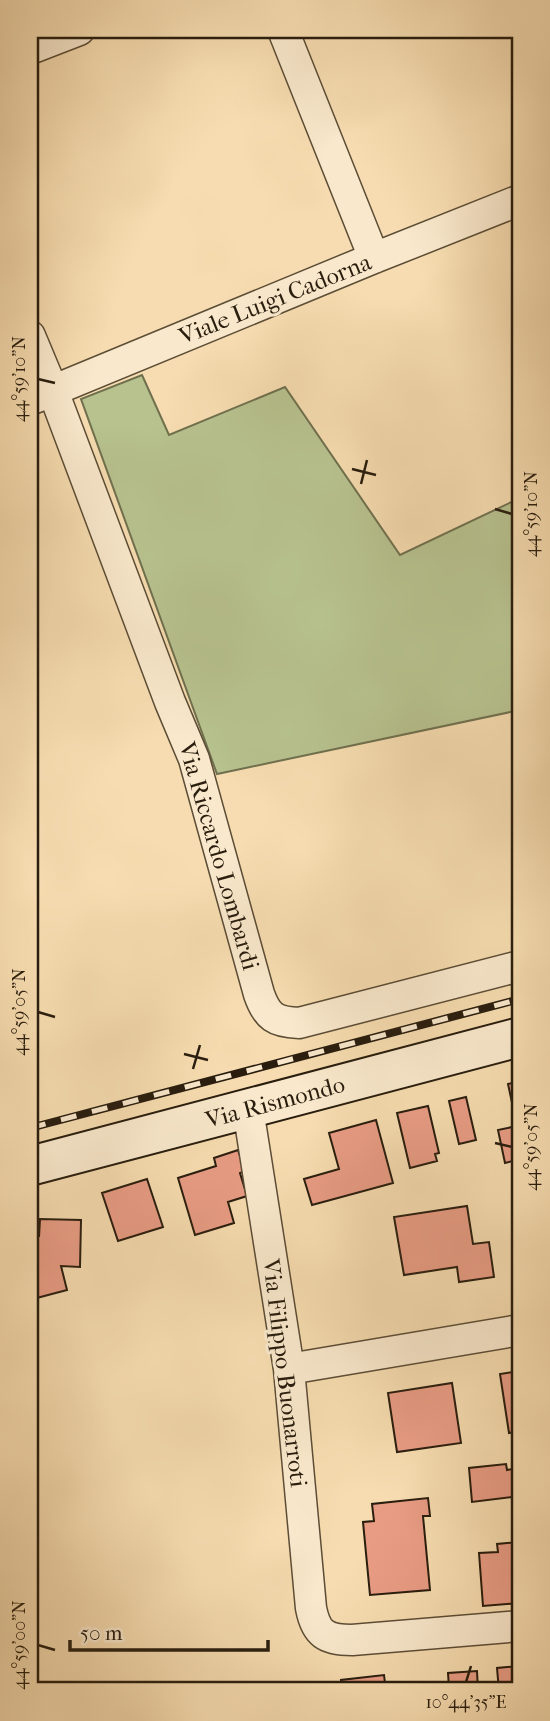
<svg xmlns="http://www.w3.org/2000/svg" width="550" height="1721" font-family="'IM FELL French Canon',serif">
	<style>
		.green { fill: #b7c28f; stroke: #70704e; stroke-width: 2 }
		.building { fill: #e89c84; stroke: #291d0e; stroke-width: 2 }
		.lines { fill: none; stroke-linecap: round; stroke-linejoin: round }
		.street-casing { stroke: #5c4d36; stroke-width: 33 }
		.secondary-casing { stroke: #291d0e; stroke-width: 42 }
		.street { stroke: #f9e8cc; stroke-width: 30 }
		.secondary { stroke: #f9e8cc; stroke-width: 38 }
		.rail-casing { stroke: #291d0e; stroke-width: 8 }
		.rail { stroke: #f9e8cc; stroke-width: 5; stroke-dasharray: 16; stroke-linecap: butt }
		.ticks { fill: none; stroke: #291d0e; stroke-width: 2.5 }
		.labels { text-anchor: middle; dominant-baseline: central; stroke-width: 6; stroke-linejoin: round; paint-order: stroke }
		.street-label { font-size: 24px; fill: #291d0e; stroke: #f9e8cc }
		.neatline { fill: none; stroke: #291d0e; stroke-width: 2.5 }
		.ticks-label { font-size: 18px; text-anchor: middle; fill: #291d0e }
	</style>
	<rect width="100%" height="100%" fill="#f6dcb0"/>
	<filter id="stains"><feTurbulence type="fractalNoise" baseFrequency=".00286" numOctaves="4"/><feColorMatrix values="0 0 0 0 .2 0 0 0 0 .09 0 0 0 0 .02 0 0 0 .5 -.17"/></filter>
	<radialGradient id="worn" r=".72"><stop offset=".6" stop-color="#630" stop-opacity="0"/><stop offset="1" stop-color="#630" stop-opacity=".3"/></radialGradient>
	<!-- green -->
	<path class="green" d="M142,375l27,60 116,-48 115,168 120,-57v212l-303,64 -136,-375z"/>
	<!-- building -->
	<path class="building" d="M520,1081v78l-15,4 -7,-33 19,-4 -9,-42z
		M466,1097l10,43 -17,4 -10,-43z
		M428,1106l11,47 -4,1 2,7 -27,7 -13,-55z
		M376,1120l17,63 -81,22 -8,-26 35,-10 -10,-36z
		M238,1150l7,21 -5,2 7,23 -19,6 6,21 -39,12 -17,-57 38,-12 -2,-8z
		M147,1179l16,48 -45,14 -16,-48z
		M467,1206l6,38 16,-2 5,35 -35,5 -2,-15 -53,8 -10,-58z
		M33,1212l6,25 1,-18 41,1 -1,47 -19,-1 6,24 -34,9 -3,-12v-74z
		M520,1371v60l-11,2 -9,-59z
		M452,1383l9,60 -64,9 -9,-59z
		M506,1464l1,6 13,-2v28l-48,6 -3,-34z
		M428,1498l2,18h-7l7,74 -60,5 -7,-73 11,-1 -2,-17z
		M520,1542v61l-37,3 -4,-53 19,-1 -1,-8z
		M520,1666v25h-21l-2,-23z
		M477,1671l1,20h-61l32,-3 -1,-15z
		M384,1675l2,16h-44l-1,-11z"/>
	<g class="lines">
		<defs>
			<path id="street" d="M283,30l91,228
				M30,49l49,-19
				M30,336l23,55 117,311 24,57 65,235c8,23 16,28 40,29l221,-57
				M30,400l344,-142 146,-58
				M248,1109l41,260 22,239c5,26 15,32 41,32l168,-14
				M289,1369l231,-39"/>
			<path id="secondary" d="M30,1166l490,-129"/>
		</defs>
		<!-- street casing -->
		<use href="#street" class="street-casing"/>
		<!-- secondary casing -->
		<use href="#secondary" class="secondary-casing"/>
		<!-- street -->
		<use href="#street" class="street"/>
		<!-- secondary -->
		<use href="#secondary" class="secondary"/>
		<defs>
			<path id="rail" d="M30,1128l490,-129"/>
		</defs>
		<!-- rail casing -->
		<use href="#rail" class="rail-casing"/>
		<!-- rail -->
		<use href="#rail" class="rail"/>
	</g>
	<!-- ticks -->
	<path class="ticks" d="M38,379l17,4M352,469l24,6M361,484l6,-24M495,509l17,5M38,1012l17,5M184,1054l24,6M193,1069l7,-24M495,1143l17,4M38,1645l17,5M466,1682l5,-16"/>
	<g class="labels">
		<!-- street labels -->
		<g class="street-label">
			<text transform="translate(275 299) rotate(-22)">Viale Luigi Cadorna</text>
			<text transform="translate(219 856) rotate(74)">Via Riccardo Lombardi</text>
			<text transform="translate(275 1102) rotate(-15)">Via Rismondo</text>
			<text transform="translate(285 1373) rotate(83)">Via Filippo Buonarroti</text>
		</g>
	</g>
	<!-- margin -->
	<rect width="550" height="1721" fill="none" stroke="#f6dcb0" stroke-width="77"/>
	<!-- scale -->
	<path d="M70 1640v10h198v-10" fill="none" stroke="#291d0e" stroke-width="3.5"/>
	<text x="80" y="1640" font-size="21" fill="#291d0e" stroke="#f9e8cc" stroke-width="5" paint-order="stroke">50 m</text>
	<rect x="38" y="38" width="474" height="1644" class="neatline"/>
	<g class="ticks-label">
		<text transform="translate(19 379) rotate(-90)" y="6">44°59'10"N</text>
		<text transform="translate(531 514) rotate(-90)" y="6">44°59'10"N</text>
		<text transform="translate(19 1012) rotate(-90)" y="6">44°59'05"N</text>
		<text transform="translate(531 1147) rotate(-90)" y="6">44°59'05"N</text>
		<text transform="translate(19 1645) rotate(-90)" y="6">44°59'00"N</text>
		<text x="466" y="1708">10°44'35"E</text>
	</g>
	<rect width="100%" height="100%" filter="url(#stains)"/>
	<rect width="100%" height="100%" fill="url(#worn)"/>
</svg>
